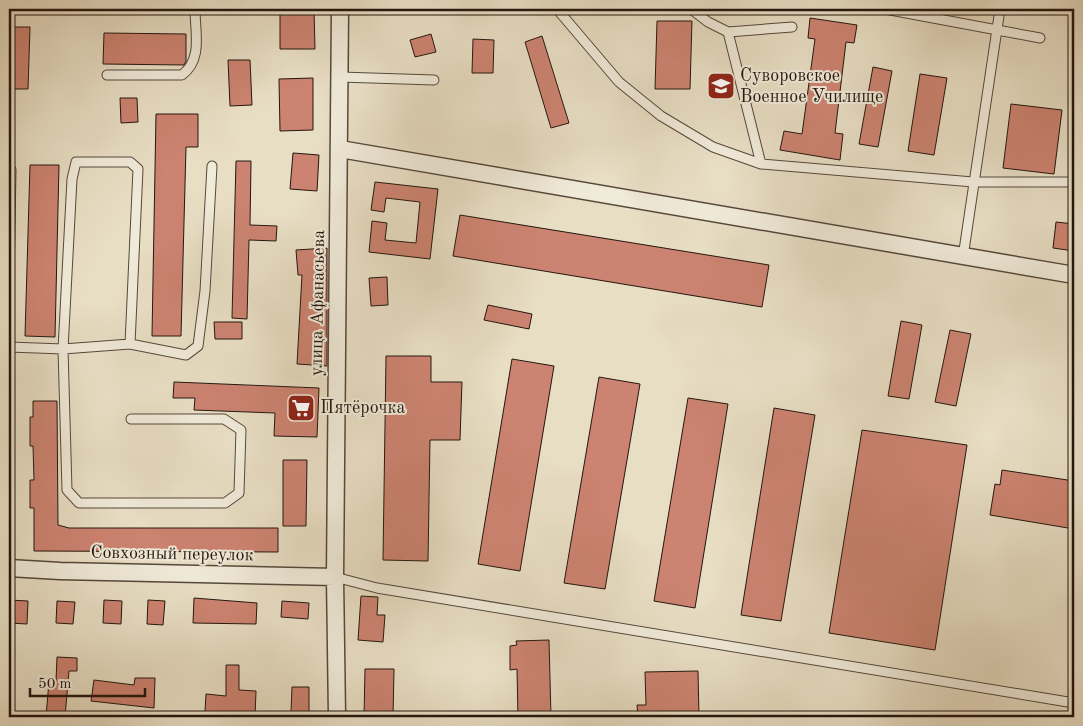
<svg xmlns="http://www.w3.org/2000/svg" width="1083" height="726" font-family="'Old Standard TT',serif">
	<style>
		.building { fill: #cc8371; stroke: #24160f }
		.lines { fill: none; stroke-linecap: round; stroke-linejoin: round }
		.service-casing { stroke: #55483c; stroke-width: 11 }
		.minor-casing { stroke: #55483c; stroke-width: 19 }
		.service { stroke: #f0ead9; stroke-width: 9 }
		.minor { stroke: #f0ead9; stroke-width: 16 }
		.labels { text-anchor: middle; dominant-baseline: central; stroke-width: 4; stroke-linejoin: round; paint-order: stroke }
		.poi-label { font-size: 18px; fill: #24160f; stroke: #f0ead9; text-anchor: start }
		.street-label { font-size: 18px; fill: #24160f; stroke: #f0ead9 }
	</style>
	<rect width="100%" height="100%" fill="#e8dec4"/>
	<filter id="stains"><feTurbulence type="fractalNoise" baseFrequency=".004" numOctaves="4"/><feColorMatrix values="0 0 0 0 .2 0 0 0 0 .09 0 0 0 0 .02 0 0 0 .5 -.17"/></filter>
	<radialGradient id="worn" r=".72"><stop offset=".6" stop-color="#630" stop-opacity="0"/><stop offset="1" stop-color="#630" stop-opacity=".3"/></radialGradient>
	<!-- building -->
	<path class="building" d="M280,9h34l1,40h-35z
		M810,18l47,7 -3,18 -8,-1 -11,91 8,1 -3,26 -60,-10 4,-19 18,3 13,-95 -7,-1z
		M657,21h35l-2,68h-35z
		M9,27h21l-2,62h-19z
		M104,33l82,1v27l-2,4 -81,-1z
		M431,34l5,18 -21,5 -5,-17z
		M542,36l27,87 -18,5 -26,-86z
		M473,39l21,1 -1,33h-21z
		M228,60h22l2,45 -22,1z
		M873,67l19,4 -14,76 -19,-3z
		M920,74l27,4 -13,77 -26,-4z
		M313,78v52l-33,1 -1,-52z
		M120,98h17l1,24 -17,1z
		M1011,104l51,6 -8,64 -51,-6z
		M156,114h42v33h-12l-5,189h-29z
		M293,153l26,2 -2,36 -27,-2z
		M236,161h15l-1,64 27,1 -1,15 -27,-1 -2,79 -15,-1z
		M30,165h29l-4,172 -30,-1z
		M375,182l63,7 -8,70 -61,-7 3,-31 15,2 -2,17 31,3 4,-41 -34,-4 -2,14 -13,-2z
		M460,215l309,50 -7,42 -309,-51z
		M1056,222l18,2v27l-21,-3z
		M327,248v118l-30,-2 5,-89h-4l-2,-25z
		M387,277l1,28 -17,1 -2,-28z
		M488,305l44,9 -3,15 -45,-9z
		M901,321l21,4 -13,74 -21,-3z
		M214,322h28v17h-27z
		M950,330l21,4 -15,72 -21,-4z
		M386,356h45v26h31l-2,58h-30l-2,121 -45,-1z
		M512,359l42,7 -34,205 -42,-7z
		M599,377l41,7 -35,205 -41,-6z
		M174,382l145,6 -2,49 -43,-1 1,-23 -81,-3 1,-12h-22z
		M688,398l40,6 -33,204 -41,-7z
		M33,401h24l1,124 11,3h209v24l-244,-1v-43h-4v-28h4l-1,-34h-3v-29h3z
		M774,408l41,7 -34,206 -40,-6z
		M862,430l105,15 -32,205 -106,-17z
		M283,460h24l-1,66h-23z
		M1002,470l72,11v48l-84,-14 5,-31 5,1z
		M361,596l17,1 -1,18h8l-2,27 -25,-2z
		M194,598l63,5 -1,21 -63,-1z
		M9,600l19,1 -1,23 -18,-1z
		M104,600l18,1 -1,23 -18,-1z
		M148,600l17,1 -2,24 -16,-1z
		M57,601l18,1 -2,22 -17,-1z
		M282,601l27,2 -1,16 -27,-2z
		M549,640l2,77h-33l-1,-48 -7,1v-24l7,-1 -1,-4z
		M57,657l20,1v13h-8l-4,46h-19l3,-36h7z
		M226,665h13v25l17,1 -1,26 -50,-5 1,-18 20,2z
		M365,669h29l-1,48h-29z
		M698,671l1,46h-61l-1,-12h9l-1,-33z
		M135,678h20l-1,30 -63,-7 3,-21 40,5z
		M292,687h17v26l-18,-1z"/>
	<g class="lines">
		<defs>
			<path id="service" d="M557,9l62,73 42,34 52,31 48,17 212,18h101
				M691,9l17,13 20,10
				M885,9l155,29
				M107,75h75c21,-16 13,-42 13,-66
				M340,77l94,3
				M761,164l-33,-132 64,-5
				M9,168l2,2 -2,109
				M963,257l37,-248
				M130,344l8,-175 -8,-7h-54l-4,17 -9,170 4,141 12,13h146l14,-10 2,-63 -17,-11h-93
				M9,347l54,2 67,-5 56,11 12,-9 7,-55 7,-125
				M335,577l42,11 697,115
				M92,717h28"/>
			<path id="minor" d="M340,149l734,126
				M9,568l51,3 275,6
				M337,717l-2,-140 5,-568"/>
		</defs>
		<!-- service casing -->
		<use href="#service" class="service-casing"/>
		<!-- minor casing -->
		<use href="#minor" class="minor-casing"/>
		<!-- service -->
		<use href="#service" class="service"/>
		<!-- minor -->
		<use href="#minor" class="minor"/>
	</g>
	<!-- icons -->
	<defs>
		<symbol id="university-square" viewBox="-11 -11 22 22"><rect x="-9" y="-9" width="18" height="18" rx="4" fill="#8f2418" stroke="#f0ead9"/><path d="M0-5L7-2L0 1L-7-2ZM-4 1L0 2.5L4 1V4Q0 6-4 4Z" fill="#fff"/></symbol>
		<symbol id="supermarket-square" viewBox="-11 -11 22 22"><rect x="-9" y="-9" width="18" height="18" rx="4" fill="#8f2418" stroke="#f0ead9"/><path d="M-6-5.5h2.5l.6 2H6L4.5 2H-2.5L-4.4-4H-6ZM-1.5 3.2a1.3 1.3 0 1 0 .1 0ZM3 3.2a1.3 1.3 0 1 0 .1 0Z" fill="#fff"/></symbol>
	</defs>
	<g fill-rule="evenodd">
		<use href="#university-square" x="705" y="70" width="32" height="32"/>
		<use href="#supermarket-square" x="285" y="392" width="32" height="32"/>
	</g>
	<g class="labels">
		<!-- poi labels -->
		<g class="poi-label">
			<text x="740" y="76">Суворовское<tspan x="740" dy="21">Военное Училище</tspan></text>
			<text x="320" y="408">Пятёрочка</text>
		</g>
		<!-- street labels -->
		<g class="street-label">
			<text transform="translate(318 303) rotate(-89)">улица Афанасьева</text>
			<text transform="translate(172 554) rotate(1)">Совхозный переулок</text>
		</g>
	</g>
	<!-- margin -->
	<rect width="1083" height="726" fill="none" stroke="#e8dec4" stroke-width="30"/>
	<rect x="10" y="10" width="1063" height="706" fill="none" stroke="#24160f" stroke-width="2.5"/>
	<rect x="15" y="15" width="1053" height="696" fill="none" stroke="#24160f"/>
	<!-- scale -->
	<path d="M30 688v8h115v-8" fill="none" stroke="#24160f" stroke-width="2.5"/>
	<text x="38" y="688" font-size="15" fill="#24160f" stroke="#f0ead9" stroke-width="4" paint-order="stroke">50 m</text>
	<rect width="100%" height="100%" filter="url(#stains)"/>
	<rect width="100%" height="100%" fill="url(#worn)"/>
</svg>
